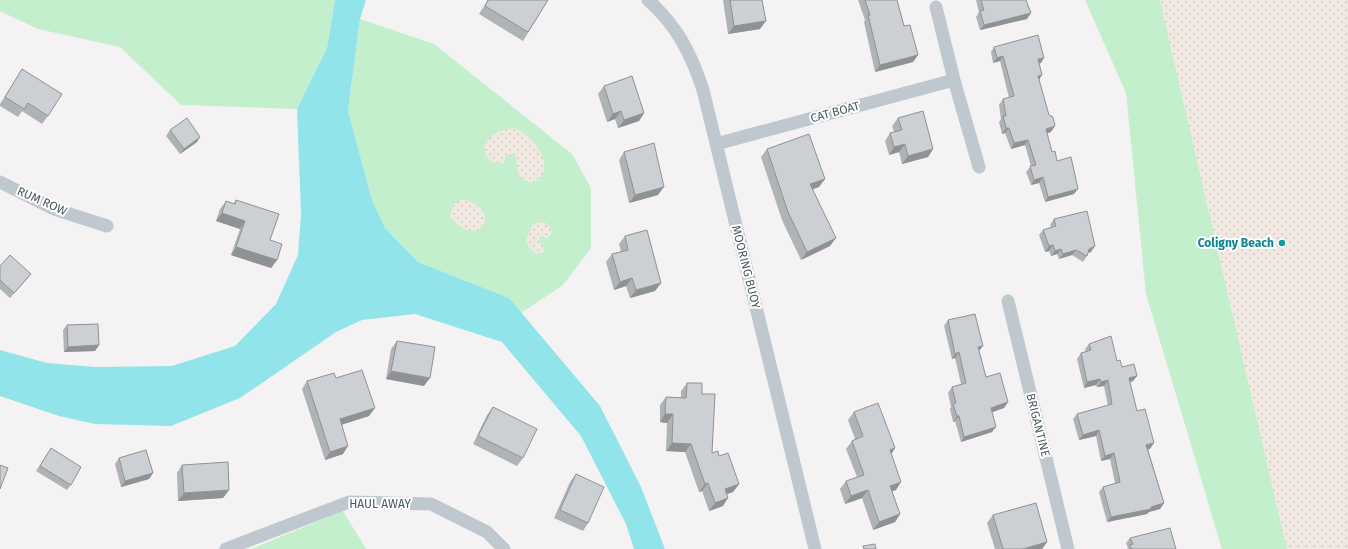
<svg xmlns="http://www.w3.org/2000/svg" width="1348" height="549" font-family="'Fira Sans',sans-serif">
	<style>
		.green { fill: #c3efcd }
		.sand { fill: url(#sand-dots) }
		.water { fill: #91e5ea }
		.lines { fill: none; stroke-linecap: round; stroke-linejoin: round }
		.minor { stroke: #bec8ce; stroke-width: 13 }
		.wall { fill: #afb3b6 }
		.shaded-wall { fill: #8f9294 }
		.building { fill: #ccd0d4; stroke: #8f9294 }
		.culture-dot { fill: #0f9aa8; stroke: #fff; stroke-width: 1.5 }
		.labels { text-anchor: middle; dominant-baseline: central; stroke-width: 4; stroke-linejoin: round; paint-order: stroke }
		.street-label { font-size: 12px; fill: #4a585f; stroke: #fff }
		.culture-label { font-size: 12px; font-weight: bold; fill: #0d838f; stroke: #fff; text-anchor: end }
	</style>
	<defs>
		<pattern id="sand-dots" width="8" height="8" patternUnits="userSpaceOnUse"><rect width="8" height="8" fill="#f1e9e1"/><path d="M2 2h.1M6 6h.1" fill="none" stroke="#d0cac3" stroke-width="1.8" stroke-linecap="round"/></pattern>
	</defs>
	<rect width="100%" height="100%" fill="#f4f2f2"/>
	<!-- green -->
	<path class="green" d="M0,0h335l-8,48 -30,61 -116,-4 -61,-58 -82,-18 -38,-18z
		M1085,0h75l127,549h-65l-76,-255 -20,-201z
		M360,19l74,25 138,110 19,34v60l-28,37 -42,28 -12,-15 -91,-36 -33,-34 -13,-28 -24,-89z
		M343,511l23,38h-115z"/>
	<!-- sand -->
	<path class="sand" d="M1160,0h188v549h-61z
		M513,128c21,5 48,45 18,55 -19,-8 -12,-12 -15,-28l-3,-2 -7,3 -2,7 -12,-1c-19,-18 2,-32 21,-34z
		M463,199c37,10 20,40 2,30 -6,-2 -10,-8 -15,-12 2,-10 3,-15 13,-18z
		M543,221l8,7 1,5 -5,5 -7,-2 -1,6 6,6 -1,4 -8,2 -8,-8 -2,-7 7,-15z"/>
	<!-- water -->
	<path class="water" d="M335,0h31l-6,19 -12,92 24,89 13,28 33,34 91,36 91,108 41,81 24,62h-31l-8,-25 -45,-88 -79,-94 -87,-28 -53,6 -26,12 -96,66 -69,28 -76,-2 -36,-8 -59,-20v-46l47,13 48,4 77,-1 63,-20 41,-42 22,-49 3,-42 -4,-104 30,-61z"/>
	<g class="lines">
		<!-- minor -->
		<path class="minor" d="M648,0c29,26 43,53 55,90l112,459
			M936,7l18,73 25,87
			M716,144l238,-64
			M0,182l54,27 53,17
			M1008,301l60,248
			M226,549l123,-47 82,2 56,28 17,17"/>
	</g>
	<!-- wall -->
	<path class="wall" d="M488,0h60l-25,41 -44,-27z
		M723,0h39l-2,29 -32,5z
		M858,0h39l7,26 14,29 -5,7 -38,10 -11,-50 1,-2z
		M976,0h50l1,19 -47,11 -4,-13 3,-5z
		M994,47l47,16 -2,1v15l12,53 -4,1 5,19 22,42 -29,8 -6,-19 -8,2 -5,-13 5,-6 -6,-21 -14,4 -6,-16 -3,1 -3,-12 2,-3 -2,-14 4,-6 6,-1 -9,-37 -7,2 -2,-11z
		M22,69l26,47 -6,8 -20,-13 -4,6 -18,-11v-2z
		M604,86l40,27 -5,8 -21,7 -3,-9 -8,3 -9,-28z
		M898,118l35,31 -5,8 -26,7 -3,-12 -10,3 -4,-14 5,-8 4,-1 -2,-6z
		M170,130l27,12 -17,12 -14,-18z
		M767,149l52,38 -6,2 17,57 -29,14 -19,-40 -21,-63z
		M624,152l34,43 -29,8 -10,-43z
		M236,200l34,40 7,20 -6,8 -40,-13 9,-26 -24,-8 4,-12 6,-8 7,3z
		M1054,219l37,33 -4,1v3l-4,6 -11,-7 -13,4 -2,-5 -6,2 -2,-5 -4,1 -6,-17 4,-5 8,-3 -1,-2z
		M625,236l36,47 -6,8 -25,7 -4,-12 -12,4 -8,-28 6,-8 9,-2 -2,-8z
		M0,266l31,8 -4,5 -17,19 -10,-9z
		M948,320l31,31 7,26 22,25 -4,6 -12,4v20l-31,10 -6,-21 -2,1 -3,-13 1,-2 -3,-14 4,-6 9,-3 -6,-26 -3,1 -8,-33z
		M67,325l32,20 -4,6 -31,1 -1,-22z
		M397,341l27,45 -38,-7 5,-30z
		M1089,344l28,17 5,6 15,9 -4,5 -3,1 7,29 13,38h-2l16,54 -4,6 -11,3 -2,2 -40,8 -8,-30 4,-5 12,-4 -5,-24 -9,2 -5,-25 -17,4 -6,-21 4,-5 31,-8 -4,-20 -7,1 -1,-2 -12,3 -7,-29 4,-6 5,-1 -1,-3z
		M336,378l33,38 -28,9 2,29 -18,6 -23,-71 5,-8z
		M687,383l15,11 10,59 7,3 20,28 -6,8 -6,2 -4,12 -14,5 -7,-20 -3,1 -14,-40 -19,-1 1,-28 -7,-1v-17l6,-8 15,1v-7z
		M493,407l30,51 -6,8 -44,-22 14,-29z
		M854,412l41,36 -4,6 5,36 -4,1 8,23 -5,8 -22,8 -11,-32 -17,6 -5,-15 6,-8 11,-4 -11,-28 6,-8 3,-2 -7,-19z
		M51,448l20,37 -4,5 -31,-19z
		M119,458l34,15 -4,6 -28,8 -6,-23z
		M182,465l47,25 -6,8 -45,3 -1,-28z
		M576,474l12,49 -5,8 -29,-13 16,-36z
		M993,515l54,27 -5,7h-47l-8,-26z
		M1130,538l46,11h-49l1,-1 -2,-5z"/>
	<!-- shaded-wall -->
	<path class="shaded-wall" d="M1031,13l-4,6 -47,11 4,-5z
		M766,21l-6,8 -32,5 6,-8z
		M918,55l-5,7 -38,10 5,-7z
		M1003,56l-3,5 -7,2 4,-5z
		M1044,58l-3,5 -7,2 4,-6z
		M1042,75l-3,5 -1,-4z
		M621,111l-6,8 -8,3 6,-8z
		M644,113l-5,8 -21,7 6,-8z
		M1055,126l-4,6 -9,3 4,-6z
		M1006,128h3l-4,5 -3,1z
		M200,137l-3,5 -17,12 4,-5z
		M1028,140l-3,5 -14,4 3,-6z
		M905,144l-6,8 -10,3 5,-8z
		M933,149l-5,8 -26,7 6,-8z
		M1043,177l-4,6 -8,2 3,-5z
		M825,179l-6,8 -14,5 5,-8z
		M664,187l-6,8 -29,8 6,-8z
		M1078,189l-4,5 -29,8 3,-5z
		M222,213l23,8 -5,8 -24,-8z
		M836,238l-6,8 -29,14 6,-8z
		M1053,245l-4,6 -4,1 4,-6z
		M1095,246l-4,6 -6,2 4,-5z
		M236,247l41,13 -6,8 -40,-13z
		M1061,249l-4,5 -6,2 4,-5z
		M1076,250l-4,5 -13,4 4,-5z
		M632,278l-6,8 -12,4 6,-8z
		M661,283l-6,8 -25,7 6,-8z
		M99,345l-4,6 -31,1 4,-5z
		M983,346l-4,5 -1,-4z
		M959,352l-4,6 -3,1 3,-5z
		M391,371l39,7 -6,8 -38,-7z
		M1137,376l-4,5 -8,3 4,-6z
		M1100,379l-4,6 -12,3 3,-6z
		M1108,380l-4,6 -7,1 4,-5z
		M1008,402l-4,6 -17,6 4,-6z
		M375,408l-6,8 -35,11 6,-8z
		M665,414h8l-6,9 -7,-1z
		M957,416h2l-4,5 -2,1z
		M996,427l-4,5 -31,10 3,-5z
		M1099,430l-3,6 -17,4 4,-5z
		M672,443l19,1 -6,8 -19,-1z
		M1154,443l-4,6 -7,2 3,-6z
		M348,446l-5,8 -18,6 5,-8z
		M895,448l-5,8v-6z
		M1114,453l-4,6 -9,2 4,-5z
		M153,473l-4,6 -28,8 4,-6z
		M901,482l-5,8 -11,4 5,-8z
		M708,483l-6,8 -3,1 6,-8z
		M739,484l-6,8 -14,5 6,-8z
		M229,490l-6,8 -45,3 6,-8z
		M868,490l-6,8 -17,6 6,-8z
		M728,498l-5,8 -14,5 6,-8z
		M1164,503l-4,6 -11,3 -2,2 -40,8 4,-5 40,-10z
		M900,514l-5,8 -22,8 6,-8z
		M1047,542l-5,7h-19z"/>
	<!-- building -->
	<path class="building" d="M488,0h60l-20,32 -43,-26z
		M730,0h32l4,21 -32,5z
		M865,0h32l7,26 6,-1 8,30 -38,10 -12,-50h2z
		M981,0h45l5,13 -47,12 -4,-14 4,-1z
		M1038,35l6,23 -6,1 4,16 -4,1 11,39 4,2 2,9 -9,3 6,23 3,-1 2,10 14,-4 7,32 -30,8 -5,-20 -9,3 -4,-14 6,-1 -8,-25 -14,3 -5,-15h-3l-3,-12h3l-3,-17 11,-3 -11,-40 -6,2 -3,-11z
		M22,69l40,25 -14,22 -20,-13 -4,6 -19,-12z
		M632,76l12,37 -20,7 -3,-9 -8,3 -9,-28z
		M923,111l10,38 -25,7 -3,-12 -11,3 -4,-14 12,-3 -4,-12z
		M187,118l13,19 -16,12 -14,-19z
		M809,134l16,45 -15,5 26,54 -29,14 -19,-40 -21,-63z
		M654,143l10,44 -29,8 -11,-43z
		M236,200l43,14 -9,26 12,4 -5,16 -41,-13 9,-26 -23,-8 4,-12 9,3z
		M1087,211l8,35 -6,3 -2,7 -11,-6 -13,4 -2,-5 -6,2 -2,-6 -4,1 -6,-16 13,-4 -2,-7z
		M647,230l14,53 -25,7 -4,-12 -12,4 -8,-28 16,-4 -3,-14z
		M10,255l21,19 -17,19 -14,-13v-14z
		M975,314l8,32 -5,1 8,30 14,-4 8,29 -17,6 5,19 -32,10 -5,-21h-2l-4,-12 3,-1 -4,-16 14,-4 -7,-31 -4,2 -7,-34z
		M98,324l1,21 -31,2 -1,-22z
		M1111,336l6,25 3,-1 2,7 12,-3 3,12 -8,2 8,33 8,-2 9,34 -8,2 18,58 -13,4v2l-40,8 -8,-30 17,-5 -6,-29 -9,3 -6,-26 -16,5 -6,-21 35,-10 -4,-24 -7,2 -1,-3 -13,3 -6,-29 10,-3 -2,-6z
		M397,341l38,6 -5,31 -39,-7z
		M362,370l13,38 -35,11 8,27 -18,6 -23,-71 27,-8 2,5z
		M687,383h15v11h13l-3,59 6,-2 1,5 9,-3 11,31 -14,5 3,9 -13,5 -7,-20 -3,1 -14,-40 -19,-1 1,-29h-8l1,-17 20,1z
		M878,403l17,45 -5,2 11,32 -11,4 10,28 -21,8 -11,-32 -17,6 -5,-15 18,-6 -12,-34 11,-5 -9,-24z
		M493,407l44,22 -14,29 -45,-22z
		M51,448l30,19 -10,18 -31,-19z
		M146,450l7,23 -28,8 -6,-23z
		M228,462l1,28 -45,3 -2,-28z
		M0,465l8,3 -8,21z
		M576,474l28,13 -16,36 -28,-13z
		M1036,503l11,39 -24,7h-20l-10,-34z
		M1170,528l6,21h-45l-1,-4 3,-1 -3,-6z
		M875,544l1,5h-12l-1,-3z"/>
	<!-- markers -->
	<circle class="culture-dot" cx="1282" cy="243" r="4"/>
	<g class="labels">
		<!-- street labels -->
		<g class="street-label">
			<text transform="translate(835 112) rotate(-15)">CAT BOAT</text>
			<text transform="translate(42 201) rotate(24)">RUM ROW</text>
			<text transform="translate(746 267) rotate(76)">MOORING BUOY</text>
			<text transform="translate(1038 425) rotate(76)">BRIGANTINE</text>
			<text x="380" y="504">HAUL AWAY</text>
		</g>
		<!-- culture labels -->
		<g class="culture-label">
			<text x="1274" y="243">Coligny Beach</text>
		</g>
	</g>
</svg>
